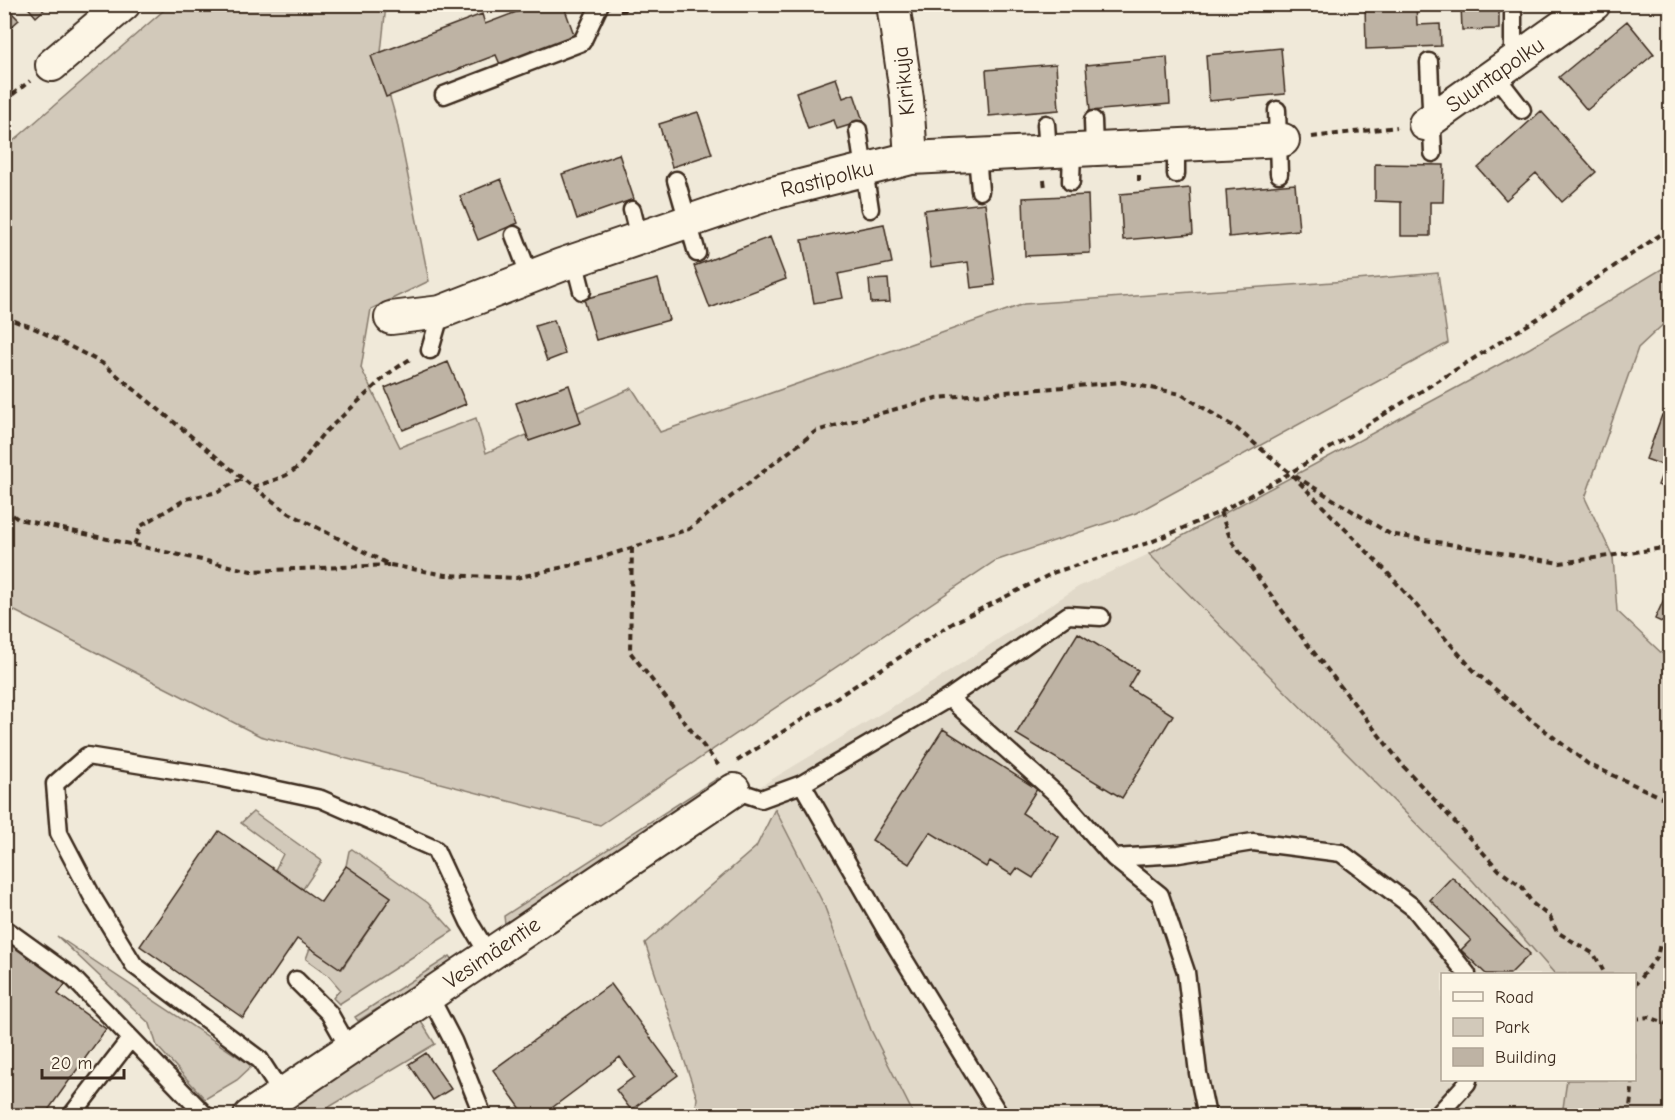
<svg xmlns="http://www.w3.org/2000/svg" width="1675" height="1120" font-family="'Comic Neue',sans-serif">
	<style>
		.built { fill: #e1d9c9 }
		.green { fill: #d2c9ba; stroke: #867a6c; stroke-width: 1.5 }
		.building { fill: #beb3a4; stroke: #3b2a1e; stroke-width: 1.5 }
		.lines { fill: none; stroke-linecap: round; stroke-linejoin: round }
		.service-casing { stroke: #3b2a1e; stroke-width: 21 }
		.minor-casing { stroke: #3b2a1e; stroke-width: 36 }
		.path { stroke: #3b2a1e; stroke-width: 4; stroke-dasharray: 6 4.5; stroke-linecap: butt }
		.service { stroke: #fcf5e5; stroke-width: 16 }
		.minor { stroke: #fcf5e5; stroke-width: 32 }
		.labels { text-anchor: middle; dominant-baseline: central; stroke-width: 6; stroke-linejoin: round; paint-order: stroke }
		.street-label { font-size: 22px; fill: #3b2a1e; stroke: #fcf5e5 }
	</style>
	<rect width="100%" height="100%" fill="#f0e9d9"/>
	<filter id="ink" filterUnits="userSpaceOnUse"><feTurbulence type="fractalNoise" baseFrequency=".0167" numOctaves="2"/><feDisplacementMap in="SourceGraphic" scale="12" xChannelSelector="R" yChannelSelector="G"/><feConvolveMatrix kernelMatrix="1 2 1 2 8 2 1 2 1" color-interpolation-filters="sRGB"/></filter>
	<g filter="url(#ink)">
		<!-- built -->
		<path class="built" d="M1149,554l324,327 82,93h-113v106h125l-5,35h-648l-43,-85 -47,-125 -49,-96 -24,-17 182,-110 145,-95z"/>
		<!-- green -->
		<path class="green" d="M170,5h216l-6,57 17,60 32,159 -58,28 -10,59 39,79 76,-29 10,35 146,-65 28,44 364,-128 309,-22 105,-9 10,70 -312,170 -141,48 -395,264 -340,-89 -255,-130 -1,-457z
			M1670,264v54l-32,30 -53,150 28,59 4,54 53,50v454h-108l5,-35h67v-106h-79l-82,-93 -324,-327 381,-206z
			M718,778l3,5 -216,141 -1,-8z
			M775,809l49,96 47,125 43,85h-219l2,-17 -52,-155 111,-96z
			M253,812l69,49 -19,28 -28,-19 8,-16 -42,-31z
			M352,849l76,54 25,28 -114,73 -6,-6 7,-9 -12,-14 -22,-16 4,-11 32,21 49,-72 -45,-31 3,-15z
			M57,936l195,130 -15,14 -32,19 -48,-53 -7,-22z
			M450,956l4,5 -96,60 -3,-4z
			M420,1020l15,24 -119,71 -33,-1z"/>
		<!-- building -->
		<path class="building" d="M25,4h25l-14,13z
			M537,4h26l13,36 -74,29 -6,-14 -110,42 -15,-41 111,-42 3,10z
			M1365,4h51l1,21 23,-1 1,22 -75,3z
			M1461,4h38v25l-37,1z
			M4,5l15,15 -15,13z
			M1627,21l27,33 -67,56 -28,-33z
			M1281,48l4,46 -76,7 -3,-46z
			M1167,57l3,47 -80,7 -4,-46z
			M1056,64l3,46 -70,6 -3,-46z
			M836,78l7,20 11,-4 9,27 -26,8 -3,-9 -26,9 -12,-37z
			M1541,111l55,61 -34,30 -26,-29 -30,27 -28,-32z
			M698,112l14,42 -40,13 -13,-43z
			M619,154l15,45 -57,20 -15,-45z
			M1375,164l69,1 -1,37h-13v34h-29v-34l-26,-1z
			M501,179l17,44 -40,17 -18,-44z
			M1295,184l4,46 -70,7 -3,-47z
			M1190,188l3,46 -70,6 -3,-46z
			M1088,195l2,58 -65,3 -2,-58z
			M985,203l10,82 -24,3 -3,-26 -37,5 -7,-57z
			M884,224l8,39 -54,11 5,24 -29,5 -12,-63z
			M770,237l16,42 -76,29 -16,-42z
			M658,279l11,41 -73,20 -12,-41z
			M888,279l2,23 -19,1 -2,-23z
			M554,320l11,34 -18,7 -12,-35z
			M448,362l18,42 -63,26 -18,-42z
			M569,385l12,38 -52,18 -13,-38z
			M1662,415l8,3v72l-12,-5 7,-19 -19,-7z
			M1670,586v40l-15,-7z
			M1078,633l60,37 -10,17 45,28 -51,83 -106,-64z
			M943,729l94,60 -15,24 37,24 -26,41 -16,-10 -5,7 -22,-14 -4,6 -56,-35 -21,32 -37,-24z
			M219,831l102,71 25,-36 45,31 -50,72 -44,-30 -54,79 -103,-72z
			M1452,877l78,77 -20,20h-24l-25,-24 10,-10 -41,-40z
			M4,938l62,45 -8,11 48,35 -62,87h-40z
			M611,984l67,91 -47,35 -15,-20 18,-13 -14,-20 -79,59h-15l-33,-46z
			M426,1053l25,36 -18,11 -24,-36z"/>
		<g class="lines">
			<defs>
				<path id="service" d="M1513,14v48
					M1429,62l4,91
					M1495,75l27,35
					M444,95l138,-53 18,-38
					M1277,110l2,64
					M1093,120l1,29
					M1046,124l2,28
					M858,130l12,79
					M1176,146v28
					M977,155l3,36
					M676,180l21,73
					M1071,182l1,-32
					M632,210l7,28
					M514,235l16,42
					M574,260l8,31
					M430,350l11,-38
					M949,698l119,-83 33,2
					M802,784l84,146 114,186
					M734,790l27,9 41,-15 147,-86 114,102 51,58 65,-4 74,-12 88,11 73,55 53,66
					M1114,858l46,37 26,77 12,101 9,43
					M4,928l68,49 134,139
					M296,980l33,33 20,35
					M429,995l24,46 30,75
					M282,1094l-22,-34 -126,-95 -41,-67 -34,-65 -4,-49 32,-28 125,20 109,23 114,50 34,73 20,33
					M71,1116l60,-78
					M1437,1116l30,-33 1,-3"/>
				<path id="minor" d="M893,4l14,95 4,59
					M52,65l72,-61
					M1425,124l169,-120
					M391,318l50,-6 120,-47 208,-71 142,-36 372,-18
					M250,1116l484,-326"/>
			</defs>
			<!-- service casing -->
			<use href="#service" class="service-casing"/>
			<!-- minor casing -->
			<use href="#minor" class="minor-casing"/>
			<!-- path -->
			<path class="path" d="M620,11l53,-7
				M4,101l26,-20
				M1312,137l85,-10
				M1139,175v10
				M1044,180l1,8
				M4,317l32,12 66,34 151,124 36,26 101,52 56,10 70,3 78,-18 95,-31 127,-98 120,-33 186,-16 59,12 55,34 54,45 96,98 89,101 54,46 59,46 82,37
				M1295,476l95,58 170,29 110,-16
				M253,487c17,-6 39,-10 50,-26 7,-9 12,-18 20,-27l65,-60 22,-15
				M4,509l14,10 233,52 138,-6
				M1220,512l11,28 66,91 107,136 96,104 22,16 10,16 18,14 7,15 37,22 11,20
				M134,545l7,-19 45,-27 32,-7 25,-14
				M632,548l-2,104 89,114
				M737,761l218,-139 100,-50 96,-30 69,-30 70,-39 247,-154 133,-91
				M1634,986l23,-29 3,-13 10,-2
				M1634,1019l15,-2 21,8
				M1634,1054v10
				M1629,1116l4,-36"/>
			<!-- service -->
			<use href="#service" class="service"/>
			<!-- minor -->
			<use href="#minor" class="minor"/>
		</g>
	</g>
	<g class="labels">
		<!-- street labels -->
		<g class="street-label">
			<text transform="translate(1495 75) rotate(-35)">Suuntapolku</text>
			<text transform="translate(904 81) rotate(-96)">Kirikuja</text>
			<text transform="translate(827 179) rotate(-14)">Rastipolku</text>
			<text transform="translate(492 953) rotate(-34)">Vesimäentie</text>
		</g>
	</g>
	<!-- margin -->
	<rect width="1675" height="1120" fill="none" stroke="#fcf5e5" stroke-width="24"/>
	<rect x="12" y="12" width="1651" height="1096" fill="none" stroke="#3b2a1e" stroke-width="2" filter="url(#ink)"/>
	<!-- legend -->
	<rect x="1441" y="973" width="195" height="108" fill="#fcf5e5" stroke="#afa495" stroke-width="1.5"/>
	<rect x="1453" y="992" width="30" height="9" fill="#fcf5e5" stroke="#afa495" stroke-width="1.5"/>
	<text x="1495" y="1003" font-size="18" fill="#3b2a1e">Road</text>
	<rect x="1453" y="1018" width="30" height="18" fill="#d2c9ba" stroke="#afa495" stroke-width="1.5"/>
	<text x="1495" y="1033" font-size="18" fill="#3b2a1e">Park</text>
	<rect x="1453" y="1048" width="30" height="18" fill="#beb3a4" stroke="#afa495" stroke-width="1.5"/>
	<text x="1495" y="1063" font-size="18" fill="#3b2a1e">Building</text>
	<!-- scale -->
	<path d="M42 1069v9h82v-9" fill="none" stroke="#3b2a1e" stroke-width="3"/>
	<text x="51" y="1069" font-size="18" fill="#3b2a1e" stroke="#fcf5e5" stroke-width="4.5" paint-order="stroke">20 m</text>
</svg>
